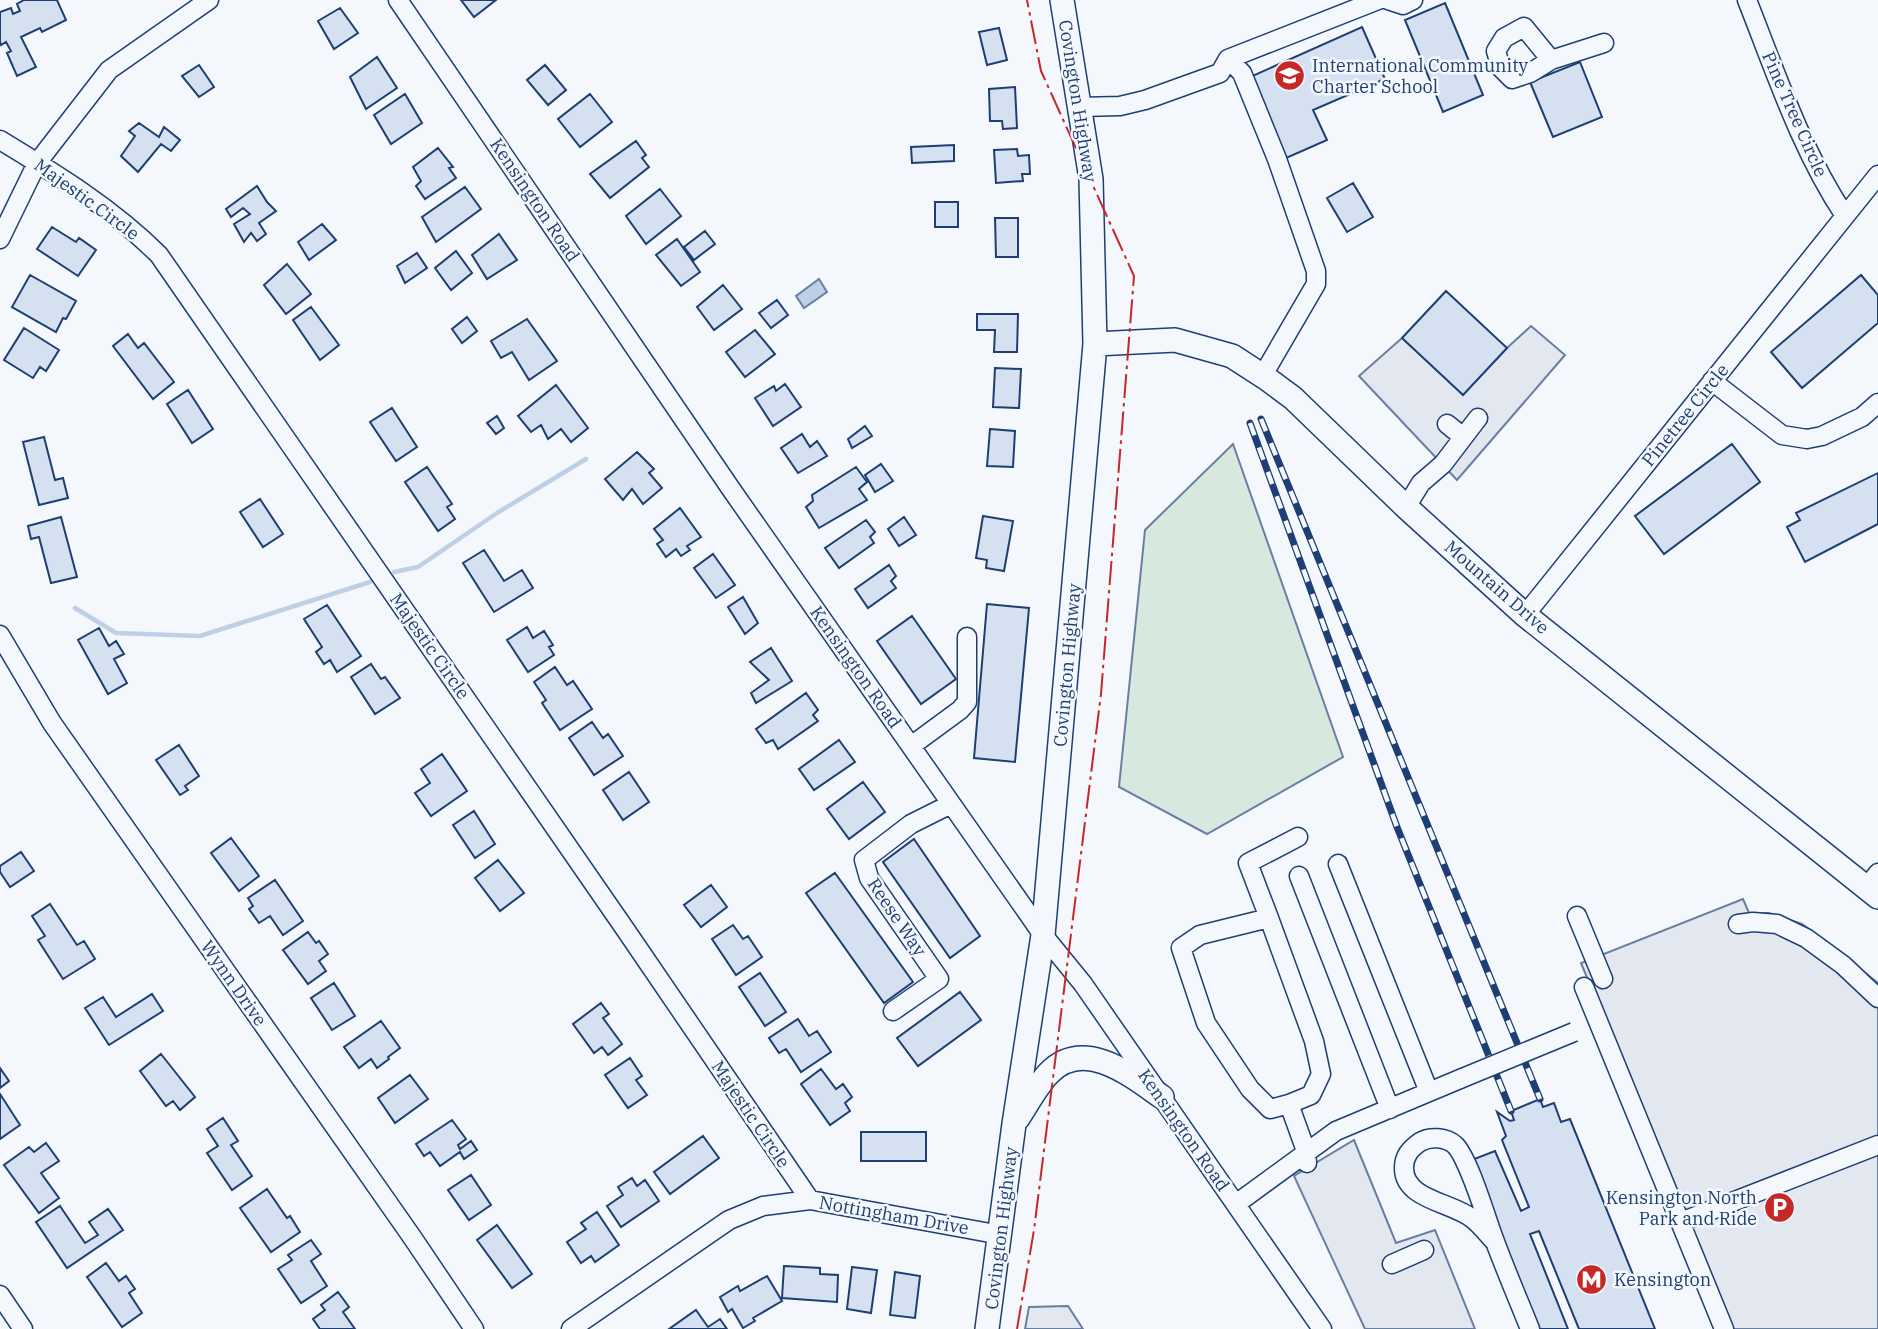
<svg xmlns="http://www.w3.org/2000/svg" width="1878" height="1329" font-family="'IBM Plex Serif',serif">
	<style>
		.green { fill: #d7e8df; stroke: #687fa3; stroke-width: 2 }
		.parking { fill: #e3e8f0; stroke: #687fa3; stroke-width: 2 }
		.water { fill: #bed0e5; stroke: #687fa3; stroke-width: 2 }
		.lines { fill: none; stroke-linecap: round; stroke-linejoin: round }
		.stream { stroke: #bed0e5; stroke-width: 4.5 }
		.building { fill: #d5e0f0; stroke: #1d3f73; stroke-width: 2 }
		.minor-casing { stroke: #1d3f73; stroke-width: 21 }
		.major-casing { stroke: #1d3f73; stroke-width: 26 }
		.minor { stroke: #f4f7fb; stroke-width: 18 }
		.major { stroke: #f4f7fb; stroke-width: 23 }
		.rail-casing { stroke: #1d3f73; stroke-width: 7 }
		.rail { stroke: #f4f7fb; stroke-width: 4.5; stroke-dasharray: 13; stroke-linecap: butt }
		.minor-bridge-casing { stroke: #1d3f73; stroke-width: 21; stroke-linecap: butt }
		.minor-bridge { stroke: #f4f7fb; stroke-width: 18 }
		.power { stroke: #c62828; stroke-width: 2; stroke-dasharray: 24 5 3.5 5; stroke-linecap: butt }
		.labels { text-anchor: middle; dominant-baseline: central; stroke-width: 5; stroke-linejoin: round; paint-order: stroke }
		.poi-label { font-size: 18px; fill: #1d3f73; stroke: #f4f7fb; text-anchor: start }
		.street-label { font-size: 18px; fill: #1d3f73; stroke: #f4f7fb }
	</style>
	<rect width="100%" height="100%" fill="#f4f7fb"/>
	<!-- green -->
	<path class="green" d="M1233,444l110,313 -136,77 -88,-47 26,-257z"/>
	<!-- parking -->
	<path class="parking" d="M1531,326l34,29 -108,125 -98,-104 43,-38 61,56 44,-46z
		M1743,899l6,14h20l33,11 76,59v346h-146l-151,-366z
		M1354,1140l42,103 39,-13 40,99h-110l-71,-153z
		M1068,1306l15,23h-58l4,-22z"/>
	<!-- water -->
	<path class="water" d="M819,279l8,13 -23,16 -8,-12z"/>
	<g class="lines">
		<!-- stream -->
		<path class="stream" d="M394,572l24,-5 79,-54 89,-54
			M75,608l41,25 84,3 170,-54"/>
	</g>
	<!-- building -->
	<path class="building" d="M24,0h33l9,20 -24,12 -2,-4 -19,9 15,30 -19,9 -10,-23 4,-2 -5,-9 -5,3 -1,-3v-30l11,-4 2,6 7,-3 -3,-7z
		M461,0h35l-22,17z
		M1445,3l38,92 -40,17 -38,-92z
		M340,8l18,25 -24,16 -16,-28z
		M1362,27l23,52 -72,31 14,30 -43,19 -36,-81z
		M999,28l8,32 -20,5 -8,-33z
		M377,57l20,31 -31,21 -16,-32z
		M1580,62l22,55 -49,20 -23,-55z
		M199,65l15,22 -15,10 -17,-21z
		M545,65l21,25 -18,15 -21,-25z
		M1015,87l2,41 -14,1 -1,-8h-12l-1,-32z
		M405,94l17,29 -31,21 -17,-29z
		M590,94l22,28 -32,25 -22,-28z
		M139,123l20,14 5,-10 16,13 -9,11 -10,-7 -23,28 -17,-16 14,-20 -6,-5z
		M636,141l10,14 -4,3 7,9 -39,31 -20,-24z
		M954,145v16l-42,2 -1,-16z
		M438,148l15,19 -4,1 7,10 -31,21 -9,-13 5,-5 -8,-14z
		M1017,149l1,7 11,-1 1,19h-8l1,7 -27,2 -2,-33z
		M1353,183l20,34 -26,15 -20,-34z
		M257,186l10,16 9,9 -17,12 7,11 -9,7 -6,-8 -7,9 -10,-18 16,-10 -7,-6 -12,9 -5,-8z
		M465,187l16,22 -45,33 -14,-25z
		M660,189l21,27 -35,28 -20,-28z
		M935,202h23v25h-23z
		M995,218h23v39h-22z
		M322,224l14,16 -27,20 -11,-18z
		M52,227l24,15 3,-4 17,12 -18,26 -41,-27z
		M705,231l10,13 -21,16 -10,-13z
		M499,234l18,26 -30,19 -15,-24z
		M677,239l23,33 -19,14 -25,-31z
		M456,251l16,22 -21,17 -16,-22z
		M417,253l10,15 -22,15 -8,-17z
		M287,264l24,30 -25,20 -22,-29z
		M30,275l46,26 -10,18 -3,-1 -7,14 -44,-25z
		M1861,275l17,20v28l-76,65 -31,-36z
		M723,285l19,24 -28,21 -17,-23z
		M1446,291l61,57 -44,47 -61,-57z
		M777,300l11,15 -17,13 -12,-15z
		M311,307l28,38 -19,15 -27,-40z
		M977,314h41l-1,38h-23l1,-22h-18z
		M467,317l10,14 -15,12 -10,-14z
		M527,319l30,42 -28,19 -17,-28 -11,6 -10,-17z
		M24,328l35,22 -13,21 -6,-4 -7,11 -29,-18z
		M755,330l20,24 -30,23 -19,-25z
		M128,334l10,14 6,-5 30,39 -21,17 -40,-53z
		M995,368l26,1 -2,39 -26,-1z
		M785,384l16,23 -28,19 -18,-28 19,-12 2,5z
		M556,385l32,43 -17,14 -10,-13 -13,10 -7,-14 -10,7 -13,-16z
		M188,390l25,39 -21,14 -25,-39z
		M392,408l25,39 -21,14 -26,-39z
		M497,416l7,12 -8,6 -9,-11z
		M865,426l7,10 -20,12 -4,-9z
		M990,429l25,2 -2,36 -26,-1z
		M802,434l8,13 7,-6 10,15 -29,17 -17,-25z
		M44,437l11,43 8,-2 5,20 -29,7 -16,-63z
		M1732,444l28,38 -96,72 -29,-38z
		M637,452l17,17 -5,4 13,15 -19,16 -11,-15 -9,11 -18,-21z
		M881,464l12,17 -18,11 -10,-17z
		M427,467l25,37 -5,3 8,12 -17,12 -33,-49z
		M856,467l11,15 -8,7 8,11 -48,28 -13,-21 7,-6 -1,-6z
		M1878,473v51l-73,38 -18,-35 13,-7 -4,-7z
		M260,499l23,35 -20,13 -23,-35z
		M680,508l21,29 -14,9 3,4 -9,6 -5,-7 -10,8 -9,-13 6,-4 -9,-11z
		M983,516l30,5 -9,50 -18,-3 1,-8 -11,-2z
		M61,517l16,60 -26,6 -12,-46 -8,2 -3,-13z
		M904,517l12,18 -17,11 -11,-17z
		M866,520l9,12 -5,5 4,6 -35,25 -14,-20z
		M484,550l20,31 18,-11 11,18 -39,24 -31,-49z
		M713,554l22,31 -19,13 -22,-30z
		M889,565l7,11 -5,5 5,7 -28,20 -13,-19z
		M743,597l15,26 -13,11 -17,-27z
		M987,604l42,4 -14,154 -41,-4z
		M327,605l34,51 -24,16 -7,-12 -6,4 -8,-12 6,-5 -18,-28z
		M912,616l44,63 -35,25 -44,-63z
		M527,627l6,11 11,-7 9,14 -4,2 5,8 -26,17 -21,-32z
		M99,628l10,18 7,-5 8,13 -10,5 13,24 -19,11 -30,-54z
		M771,648l21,33 -36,22 -5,-10 18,-13 -19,-18z
		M371,664l10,15 4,-2 15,21 -25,16 -24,-37z
		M555,667l12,18 6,-4 19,28 -32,21 -18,-27 4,-3 -12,-18z
		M806,693l12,17 -5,5 5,6 -40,28 -5,-9 -7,3 -10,-14z
		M592,722l11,16 5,-4 15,22 -29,19 -25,-37z
		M839,740l16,22 -41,28 -15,-21z
		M179,745l20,31 -14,10 3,4 -8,5 -24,-35z
		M442,754l25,37 -36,25 -16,-23 15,-10 -9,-14z
		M629,772l20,30 -26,18 -20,-30z
		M863,782l22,30 -36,27 -22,-30z
		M474,811l21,33 -20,14 -22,-33z
		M231,838l28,38 -20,15 -28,-38z
		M914,839l66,97 -30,22 -67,-96z
		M21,852l13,19 -24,16 -10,-15v-6z
		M498,860l26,33 -24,18 -25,-33z
		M835,873l78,109 -29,21 -78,-110z
		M275,880l28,41 -20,14 -13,-19 -11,7 -10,-14 4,-3 -5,-8z
		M711,885l16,22 -26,20 -17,-22z
		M50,904l27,41 7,-4 11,18 -32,20 -25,-39 7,-4 -13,-20z
		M733,925l10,14 5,-3 14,21 -26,18 -24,-36z
		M308,932l8,11 3,-2 9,13 -9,7 7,10 -18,13 -25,-34z
		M760,973l26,39 -21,14 -26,-39z
		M334,983l21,33 -23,14 -21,-32z
		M960,992l21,28 -63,46 -21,-28z
		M152,994l11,17 -54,34 -24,-37 18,-11 13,20z
		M601,1003l8,11 -6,4 19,26 -14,11 -6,-8 -8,6 -21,-29z
		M798,1019l11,17 8,-5 14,21 -30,20 -15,-23 -7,4 -10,-15z
		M381,1021l19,27 -12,9 1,2 -12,9 -6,-9 -12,9 -15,-21z
		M161,1054l34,43 -15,13 -7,-9 -7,5 -26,-35z
		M630,1058l12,18 -6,4 11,15 -19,13 -23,-33z
		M0,1068l9,13 -9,7z
		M821,1069l15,20 7,-5 9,13 -7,6 5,8 -20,14 -29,-41z
		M410,1075l18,24 -33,24 -17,-25z
		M0,1094l20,31 -20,14z
		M1540,1099l3,8 11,-4 7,19 9,-3 85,210h-76l-40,-98 -9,3 38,95h-30l-69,-168 26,-10 26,60 8,-4 -27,-67 4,-4 -9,-24 13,9 4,-1 -3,-9z
		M223,1118l15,23 -7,4 21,31 -20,14 -25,-37 11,-7 -11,-17z
		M452,1120l14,19 -8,6 2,4 11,-8 6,9 -13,9 -4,-7 -20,14 -10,-14 -6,4 -8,-12z
		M861,1132h65v29h-65z
		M703,1136l16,22 -49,36 -16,-22z
		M46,1143l13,18 -18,12 18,25 -20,15 -35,-48 25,-18 5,5z
		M471,1175l20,30 -22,15 -21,-30z
		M632,1178l5,8 8,-6 14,21 -38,26 -14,-21 16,-11 -5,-8z
		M267,1189l20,29 3,-2 10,16 -29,20 -31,-44z
		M60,1206l25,37 13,-8 -9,-13 19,-13 15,21 -56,38 -31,-46z
		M597,1212l22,33 -24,17 -4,-6 -10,7 -14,-21 19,-13 -5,-6z
		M497,1225l35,49 -20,14 -35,-48z
		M311,1240l10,14 -10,7 16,25 -26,17 -23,-34 14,-9 -4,-5z
		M106,1263l13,18 7,-5 9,13 -6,4 13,20 -20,14 -35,-50z
		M784,1266l36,2v6l18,1 -1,27 -55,-4z
		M852,1267l25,3 -6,43 -24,-4z
		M895,1272l25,4 -5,42 -25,-3z
		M767,1276l15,25 -29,17 2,3 -12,7 -11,-19 -4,3 -8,-15 18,-11 2,5z
		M338,1292l11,15 -6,5 12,17h-35l-7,-10 12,-9 -4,-5z
		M696,1310l12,17 12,-8 7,10h-58z"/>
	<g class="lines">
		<defs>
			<path id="minor" d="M398,0l333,489 312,446 40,49 239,345
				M1388,0l15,5 10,-5
				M1747,0c29,73 54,150 98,216
				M1228,59l14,14 35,86 39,112v13l-53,91
				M1551,60l-27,-33 -20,11 -8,13 5,17 11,11 18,-6 21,-13 53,-17
				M1080,107l40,-1 25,-6 75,-27 8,-14 150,-59
				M0,140c56,34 112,68 159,115l466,674 185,271
				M0,239l37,-76 72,-93 100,-70
				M1712,381l70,54 25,4 15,-3 40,-19 16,-14
				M1447,424l16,13
				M1406,507l15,-24 22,-19 35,-46
				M1525,615l353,-440
				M0,635l52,88 360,514 62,92
				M911,746l49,-36 7,-8v-65
				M1338,864l91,228
				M1299,876l91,233
				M1866,888l12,-15
				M1577,916l26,63
				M1269,918l-21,-55 50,-26
				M1738,924l15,-2 24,2 29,14 37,27 35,33
				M1584,987l140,342
				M893,1011l46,-32 -70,-101 -5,-18 47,-36 40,-20
				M1289,1104l22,-9 10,-21 -7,-33 -45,-123 -69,17 -19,13 25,75 44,66 20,20 19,-5 17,47 1,12
				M1236,1204l100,-73 124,-52
				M1681,1222l197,-77
				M1495,1242c-7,-7 -14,-17 -22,-23 -21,-17 -69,-19 -69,-51 0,-12 6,-19 16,-26 10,-6 26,-5 35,3 14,14 31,73 39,94 11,30 24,60 36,90
				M1392,1264l32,-14
				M0,1295l23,34
				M571,1329l158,-109 34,-14 47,-6 191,35"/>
			<path id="major" d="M1095,344l80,-4 57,16 34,22 27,20 113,109 119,108 353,282
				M1018,1118c10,-15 19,-33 31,-45 35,-36 82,2 113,24
				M987,1329l27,-205 29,-189 52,-591 -4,-165 -29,-179"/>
		</defs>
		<!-- minor casing -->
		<use href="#minor" class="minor-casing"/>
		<!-- major casing -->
		<use href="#major" class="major-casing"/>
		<!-- minor -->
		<use href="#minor" class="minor"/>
		<!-- major -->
		<use href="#major" class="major"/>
		<defs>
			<path id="rail" d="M1261,419l279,680
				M1250,423l147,404 114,284"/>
		</defs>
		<!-- rail casing -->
		<use href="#rail" class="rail-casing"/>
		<!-- rail -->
		<use href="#rail" class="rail"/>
		<defs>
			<path id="minor-bridge" d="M1460,1079l114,-47"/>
		</defs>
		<!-- minor-bridge casing -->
		<use href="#minor-bridge" class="minor-bridge-casing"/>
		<!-- minor-bridge -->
		<use href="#minor-bridge" class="minor-bridge"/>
		<!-- power -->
		<path class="power" d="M1017,1329l17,-99 67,-536 33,-418 -93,-205 -14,-71"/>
	</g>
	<!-- icons -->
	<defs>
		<symbol id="school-disc" viewBox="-11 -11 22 22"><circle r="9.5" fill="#c62828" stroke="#f4f7fb"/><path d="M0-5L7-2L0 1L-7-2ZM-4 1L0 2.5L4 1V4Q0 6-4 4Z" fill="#fff"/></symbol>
		<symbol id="parking-disc" viewBox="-11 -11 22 22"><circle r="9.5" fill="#c62828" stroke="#f4f7fb"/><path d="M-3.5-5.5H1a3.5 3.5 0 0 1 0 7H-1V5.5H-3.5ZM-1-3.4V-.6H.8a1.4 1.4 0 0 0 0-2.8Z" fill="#fff"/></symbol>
		<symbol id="metro-disc" viewBox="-11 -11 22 22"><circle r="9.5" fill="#c62828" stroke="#f4f7fb"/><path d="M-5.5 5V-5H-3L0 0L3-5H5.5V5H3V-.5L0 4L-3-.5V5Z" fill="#fff"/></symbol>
	</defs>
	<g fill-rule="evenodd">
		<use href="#school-disc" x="1272" y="58" width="35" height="35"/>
		<use href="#parking-disc" x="1762" y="1190" width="35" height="35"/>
		<use href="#metro-disc" x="1574" y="1262" width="35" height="35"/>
	</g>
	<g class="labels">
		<!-- poi labels -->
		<g class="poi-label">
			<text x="1312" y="65">International Community<tspan x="1312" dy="21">Charter School</tspan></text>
			<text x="1757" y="1197" text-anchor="end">Kensington North<tspan x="1757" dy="21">Park and Ride</tspan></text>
			<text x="1614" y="1279">Kensington</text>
		</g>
		<!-- street labels -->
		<g class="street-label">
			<text transform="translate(1078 101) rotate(81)">Covington Highway</text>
			<text transform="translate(1795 114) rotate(66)">Pine Tree Circle</text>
			<text transform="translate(87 199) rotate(36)">Majestic Circle</text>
			<text transform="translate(535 200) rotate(56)">Kensington Road</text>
			<text transform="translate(1685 415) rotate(-51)">Pinetree Circle</text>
			<text transform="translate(1497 587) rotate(41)">Mountain Drive</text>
			<text transform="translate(430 646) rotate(55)">Majestic Circle</text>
			<text transform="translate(1067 665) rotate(-85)">Covington Highway</text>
			<text transform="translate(856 667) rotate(55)">Kensington Road</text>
			<text transform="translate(897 917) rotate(56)">Reese Way</text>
			<text transform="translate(234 983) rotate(55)">Wynn Drive</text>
			<text transform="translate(751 1114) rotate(56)">Majestic Circle</text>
			<text transform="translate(1184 1130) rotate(55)">Kensington Road</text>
			<text transform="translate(894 1215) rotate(10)">Nottingham Drive</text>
			<text transform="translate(1001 1228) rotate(-83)">Covington Highway</text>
		</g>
	</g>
</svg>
